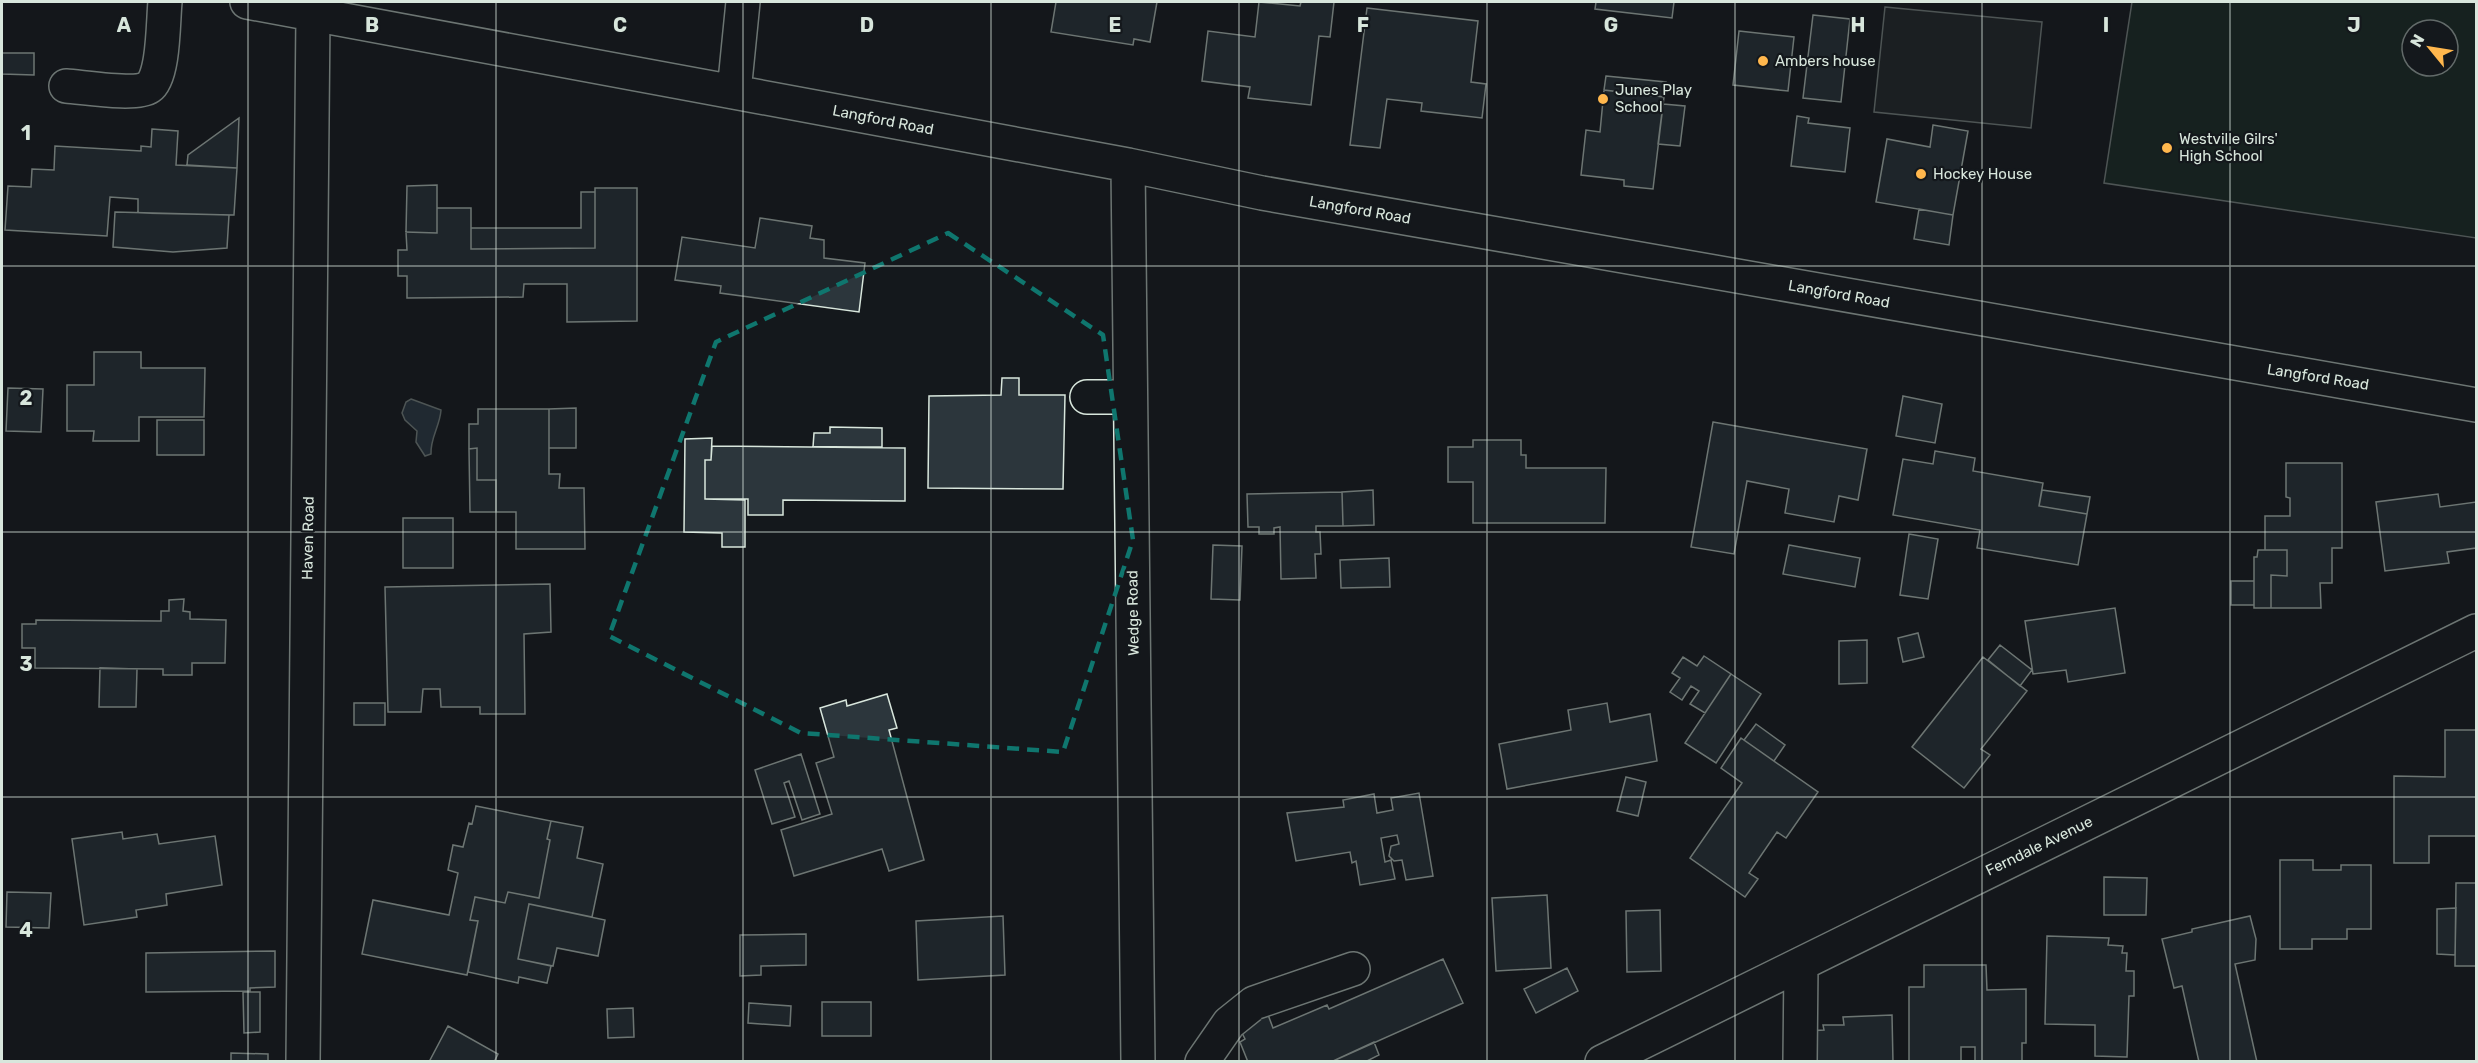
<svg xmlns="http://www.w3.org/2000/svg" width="2478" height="1063" font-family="Rubik,sans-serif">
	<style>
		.green { fill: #1a2d24; stroke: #939e99; stroke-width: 1.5; fill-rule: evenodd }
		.parking { fill: #24282b; stroke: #939e99; stroke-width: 1.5 }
		.water { fill: #2f3f4d; stroke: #939e99; stroke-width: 1.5 }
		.building { fill: #2c363c; stroke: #d8e6dc; stroke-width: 1.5 }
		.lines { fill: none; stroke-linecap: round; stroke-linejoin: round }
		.minor-casing { stroke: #d8e6dc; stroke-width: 36 }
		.minor { stroke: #14181c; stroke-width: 33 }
		.marked { fill: none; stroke: #0f766e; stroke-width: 4.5; stroke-dasharray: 12 8; stroke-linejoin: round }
		.grid { fill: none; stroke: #d8e6dc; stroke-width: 1.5; stroke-opacity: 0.55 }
		.poi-dot { fill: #ffb74d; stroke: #14181c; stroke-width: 2 }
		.labels { text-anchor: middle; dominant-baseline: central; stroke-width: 4.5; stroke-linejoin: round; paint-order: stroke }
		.poi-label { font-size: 15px; fill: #d8e6dc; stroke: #14181c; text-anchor: start }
		.street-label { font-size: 15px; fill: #d8e6dc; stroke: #14181c }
		.grid-label { font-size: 20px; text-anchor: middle; font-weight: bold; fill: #d8e6dc; stroke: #14181c; stroke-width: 4.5; stroke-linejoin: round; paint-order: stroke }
	</style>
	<rect width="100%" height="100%" fill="#14181c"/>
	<!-- green -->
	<path class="green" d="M2132,2h344v236l-372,-55zM2412,30h36v36h-36z"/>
	<!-- parking -->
	<path class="parking" d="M1885,7l157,15 -11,106 -157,-16z"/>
	<!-- water -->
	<path class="water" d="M411,399l30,11c-1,16 -11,28 -10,44l-6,2 -9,-14 1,-11 -12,-11 -3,-7 4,-11z"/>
	<!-- building -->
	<path class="building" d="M1056,2h101l-7,40 -16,-3 -1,6 -82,-13z
		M1259,2l41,4 1,-4h33l-4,35 -11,-1 -8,69 -63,-7 2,-11 -48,-6 6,-50 47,6z
		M1596,2h78l-2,16 -77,-9z
		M1367,8l111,13 -7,61 15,2 -4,34 -61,-7 1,-8 -35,-4 -7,49 -30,-3z
		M1813,15l37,4 -9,83 -38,-4z
		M1739,31l55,6 -6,54 -55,-6z
		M2,53h32v22l-32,-1z
		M1606,76l60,6 -2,15 -60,-7z
		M1604,90l60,7 -11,92 -29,-3v-6l-43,-5 5,-45 14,2z
		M1663,104l22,2 -5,40 -22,-2z
		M1797,116l12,2 -1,5 42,5 -5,44 -54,-6z
		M239,118l-2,50 -50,-3 1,-10z
		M1933,125l35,6 -15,84 -77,-13 11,-63 43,8z
		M152,129l26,2 -2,34 61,3 -3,47 -96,-2v-14l-28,-2 -3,39 -102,-6 3,-44 23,1 1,-18 22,1 1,-24 86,5v-5l10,1z
		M437,185v48l-31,-1 1,-46z
		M595,188h42v133l-70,1v-38h-43l-1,13 -116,1v-22h-9v-26h9l-1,-18 31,1v-25h34v41l124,-1z
		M581,192h14v56l-124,1v-21h110z
		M1919,209l34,6 -4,30 -35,-6z
		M115,212l114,3 -2,33 -54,4 -60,-5z
		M760,218l52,8 -2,12 14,2v18l41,5 -6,49 -139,-19 1,-7 -46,-6 7,-43 73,11z
		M94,352h47v16h64l-1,49h-65v24h-46l1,-10h-27v-46h27z
		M1002,378h17v17h46l-2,94 -135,-1 1,-92 72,-1z
		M8,388l35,1 -2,43 -35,-1z
		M1903,396l39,8 -7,39 -39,-7z
		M576,408v40h-27v-39z
		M478,409h71v65h11l-1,14h25l1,61h-69v-37h-20v-32h-19v-32l-8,1v-25h9z
		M157,420h47v35h-47z
		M1713,422l154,27 -9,51 -19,-4 -5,26 -49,-9 4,-24 -42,-8 -13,73 -43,-7z
		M830,427l52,1v19h-69l1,-14h16z
		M712,438l-1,22h-6v39l40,1v47h-23v-14l-38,-1 1,-93z
		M1473,440h48v15h5v13h80l-1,55h-132v-41h-25v-35h25z
		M712,446l193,2v53l-122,-1v15h-35v-16h-43v-39h6z
		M477,448v32h19v32h-26l-1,-63z
		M1935,451l40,7 -2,13 70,12 -4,23 48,8 -9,51 -101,-17 3,-18 -87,-15 10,-56 30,5z
		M2286,463h56v85h-10v35h-12l1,25h-50v-33l16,1v-26h-22v-34h25v-18l-4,-1z
		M1373,490l1,35 -31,1 -1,-34z
		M2042,490l48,7 -3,17 -48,-8z
		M1342,492l1,34h-27v6h4l1,22h-6l1,24 -35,1 -1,-52 -6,1v6h-15v-7h-11l-1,-33z
		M2438,494l2,13 36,-5v46l-29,4 2,11 -64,8 -9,-69z
		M403,518h50v50h-50z
		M1909,534l29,5 -10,60 -28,-4z
		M1213,545l29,1 -2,54 -29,-1z
		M1789,545l71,13 -5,29 -72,-13z
		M2258,550h29v26l-16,-1v33h-17v-51h3z
		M1389,558l1,29 -49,1 -1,-28z
		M2231,581h23v24h-23z
		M550,584l1,48 -27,2 1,80h-45v-7h-39l-1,-18h-17l-2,23h-33l-3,-125z
		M184,599l-1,12 7,1v7l36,1 -1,43h-33v12h-29v-6l-128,-1v-20h-13v-24h14v-4l125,1v-10h8v-11z
		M2115,608l10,65 -57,9 -2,-12 -33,4 -8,-53z
		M1918,633l6,24 -21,5 -5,-24z
		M1867,640v43l-28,1v-43z
		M2000,645l32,25 -12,16 -32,-26z
		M1704,656l27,18 -26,39 -15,-9 9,-13 -8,-5 -9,14 -12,-8 10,-14 -8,-5 11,-16 14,9z
		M1983,657l44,34 -46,58 9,6 -26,33 -52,-41z
		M100,668l37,1 -1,38h-37z
		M1731,674l30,20 -45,69 -31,-20z
		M887,694l10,34 -8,2 35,130 -35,11 -7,-22 -88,27 -13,-46 51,-16 -16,-51 18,-6 -14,-49 26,-8 1,6z
		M354,703h31v22h-31z
		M1607,703l3,19 40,-8 7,47 -150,28 -8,-45 72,-14 -3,-20z
		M1756,724l29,21 -11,16 -30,-21z
		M2445,730h31v106h-47v27h-35v-87l51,1z
		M1741,738l77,54 -32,46 -9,-6 -28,41 9,6 -13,18 -55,-39 52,-75 -21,-15z
		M801,754l19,60 -18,6 -13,-39 -5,2 11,34 -23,7 -17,-54z
		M1626,777l20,5 -8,34 -21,-5z
		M1419,793l14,83 -27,4 -4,-20 -8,1 -5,-5 2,-10 8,-2 -2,-9 -16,3 4,24 6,-2 4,19 -35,6 -4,-24 -4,2 -2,-11 -54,9 -9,-48 57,-6 -1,-7 31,-6 3,19 16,-3 -2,-12z
		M476,806l75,15 -4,18 3,1 -11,58 -31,-6 -3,11 -30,-6 -5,23 8,1 -11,54 -105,-21 11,-54 76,15 9,-42 -10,-3 5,-25 10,2 6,-24 3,1z
		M551,821l32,6 -6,31 26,6 -11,53 -63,-13 -11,55 33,7 -4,17 -28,-6 -1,6 -50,-11 10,-51 -8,-1 5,-23 30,6 3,-11 31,6 11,-58 -3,-1z
		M122,832l1,7 34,-5 2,10 56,-8 7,49 -56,9 1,11 -31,5 1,7 -53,8 -12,-86z
		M2280,860h33v10h28v-5h30v64h-24v10h-35v10h-32z
		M2104,877l43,1 -1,37h-42z
		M2456,883h20v83h-21z
		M7,892l44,1 -2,35 -43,-1z
		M1547,895l4,73 -55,3 -4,-73z
		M529,904l76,16 -7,36 -41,-8 -4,18 -35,-7z
		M2456,908l-1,47 -18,-1v-45z
		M1660,910l1,61 -34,1 -1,-61z
		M1003,916l2,59 -87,5 -2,-59z
		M2250,916l6,23 -1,21 -20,4 22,98h-58l-17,-76 -8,2 -12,-49 30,-7v-3z
		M806,934v31l-45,1v9l-21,1v-41z
		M2047,936l62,2 -1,7 15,1 -1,7h5l-1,18h8v25h-5l-2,61 -32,-1v-31l-50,-1z
		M275,951v36l-25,1v3l-104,1v-39z
		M1443,959l20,44 -132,59h-83l-8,-20 5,-3 -7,-14 29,-13 6,16 54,-23 2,4z
		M1924,965h62l1,25 39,-1v54h-4v19h-47v-15h-14v15h-52v-75h15z
		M1567,968l11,23 -42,22 -12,-24z
		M243,992h17v40l-16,1z
		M822,1002h49v34h-49z
		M749,1003l42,3 -1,20 -42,-3z
		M633,1008l1,29 -26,1 -1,-29z
		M1892,1015l1,47h-86l-1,-31 18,-1 -1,-5h21l-1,-8z
		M448,1026l50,28 -4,8h-65z
		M1374,1042l5,13 -14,7h-34z
		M231,1053l37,1v8h-37z"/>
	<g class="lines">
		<defs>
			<path id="minor" d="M247,2l881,163 134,28 1214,212
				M66,86c17,1 70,10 83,1 15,-10 14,-67 16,-85
				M734,92l9,-90
				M1128,165l10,897
				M1087,397h43
				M303,1062l10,-1047
				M1202,1062l27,-39 25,-20 99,-34
				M1602,1062l874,-431
				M1800,1062l1,-97"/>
		</defs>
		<!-- minor casing -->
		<use href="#minor" class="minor-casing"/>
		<!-- minor -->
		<use href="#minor" class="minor"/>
	</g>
	<!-- marked area -->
	<path d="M0 0H2478V1063H0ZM948,233l155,102 30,205 -70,212 -262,-19 -192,-97 107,-294z" fill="#14181c" fill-opacity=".55" fill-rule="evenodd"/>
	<path class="marked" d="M948,233l155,102 30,205 -70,212 -262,-19 -192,-97 107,-294z"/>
	<!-- grid -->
	<path class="grid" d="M248,2v1060M496,2v1060M743,2v1060M991,2v1060M1239,2v1060M1487,2v1060M1735,2v1060M1982,2v1060M2230,2v1060M2,266h2474M2,532h2474M2,797h2474"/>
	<!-- markers -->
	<g class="poi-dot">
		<circle cx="1763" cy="61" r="6"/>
		<circle cx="1603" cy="99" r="6"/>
		<circle cx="2167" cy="148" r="6"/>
		<circle cx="1921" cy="174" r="6"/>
	</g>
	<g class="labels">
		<!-- poi labels -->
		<g class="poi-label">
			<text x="1775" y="61">Ambers house</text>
			<text x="1615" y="90">Junes Play<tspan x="1615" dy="17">School</tspan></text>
			<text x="2179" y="139">Westville Gilrs'<tspan x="2179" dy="17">High School</tspan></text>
			<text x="1933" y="174">Hockey House</text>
		</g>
		<!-- street labels -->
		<g class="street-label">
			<text transform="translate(883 120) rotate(11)">Langford Road</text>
			<text transform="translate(1360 210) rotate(10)">Langford Road</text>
			<text transform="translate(1839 294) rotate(10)">Langford Road</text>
			<text transform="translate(2318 377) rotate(9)">Langford Road</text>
			<text transform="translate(308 538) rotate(-89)">Haven Road</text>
			<text transform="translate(1133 613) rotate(-91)">Wedge Road</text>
			<text transform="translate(2039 846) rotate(-26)">Ferndale Avenue</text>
		</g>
	</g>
	<g class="grid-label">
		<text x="124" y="32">A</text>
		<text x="372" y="32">B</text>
		<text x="620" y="32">C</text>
		<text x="867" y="32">D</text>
		<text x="1115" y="32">E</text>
		<text x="1363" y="32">F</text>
		<text x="1611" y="32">G</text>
		<text x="1858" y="32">H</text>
		<text x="2106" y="32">I</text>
		<text x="2354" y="32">J</text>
		<text x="26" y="140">1</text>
		<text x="26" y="405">2</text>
		<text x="26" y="671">3</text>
		<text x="26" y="937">4</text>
	</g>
	<!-- border -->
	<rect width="2478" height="1063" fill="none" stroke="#d8e6dc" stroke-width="6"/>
	<!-- north arrow -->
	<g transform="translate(2430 48) rotate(300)"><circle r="28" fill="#14181c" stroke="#626a69" stroke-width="1.5"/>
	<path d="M0-4.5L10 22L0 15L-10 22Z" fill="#ffb74d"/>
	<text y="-9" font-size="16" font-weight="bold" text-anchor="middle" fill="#d8e6dc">N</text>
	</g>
</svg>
